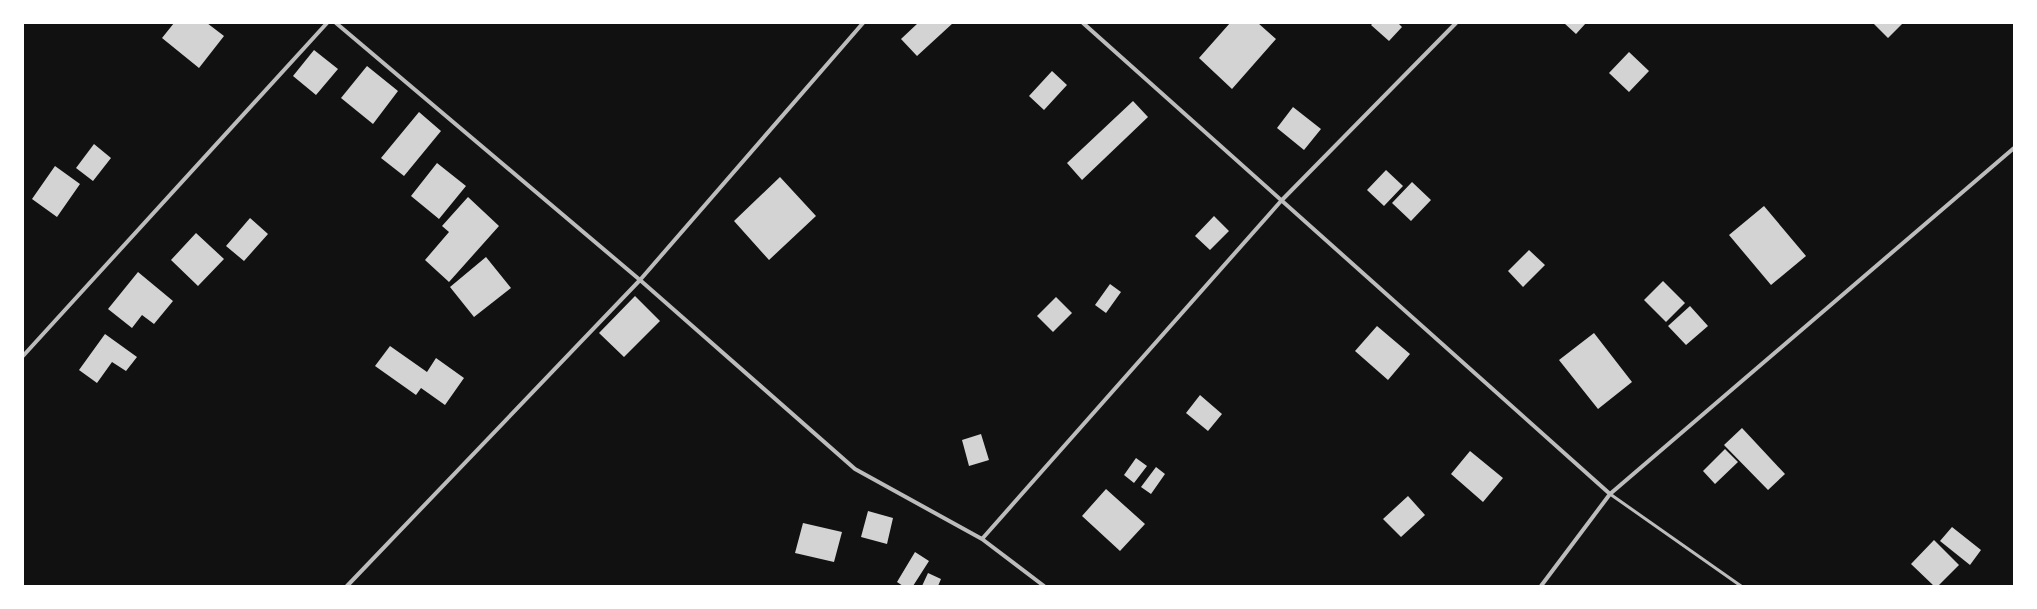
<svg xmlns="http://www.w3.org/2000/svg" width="2037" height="609" font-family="'DM Sans',sans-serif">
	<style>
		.building { fill: #d3d3d3 }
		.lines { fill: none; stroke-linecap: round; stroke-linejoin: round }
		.service { stroke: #bcbcbc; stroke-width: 3 }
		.minor { stroke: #bcbcbc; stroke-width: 4 }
	</style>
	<rect width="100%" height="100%" fill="#111"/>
	<!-- building -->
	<path class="building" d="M174,23h33l17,13 -25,32 -37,-30z
		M918,23h35l-36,33 -16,-17z
		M1230,23h28l18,16 -44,50 -33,-31z
		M1373,23h25l4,4 -13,14 -18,-16z
		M1564,23h22l-10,11z
		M1873,23h30l-15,15z
		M314,50l24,19 -22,26 -23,-19z
		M1629,52l20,19 -20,21 -20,-19z
		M367,66l31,25 -25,33 -32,-26z
		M1052,71l15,14 -23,25 -15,-14z
		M1133,101l15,16 -66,63 -15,-17z
		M1293,107l28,22 -17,21 -27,-22z
		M419,112l22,19 -37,45 -23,-18z
		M94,144l17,14 -18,23 -17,-13z
		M437,163l29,23 -27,33 -28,-23z
		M55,166l25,18 -23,33 -25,-18z
		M1386,170l17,16 -19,20 -17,-16z
		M780,177l36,39 -47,44 -35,-39z
		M1412,182l19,18 -20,21 -19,-18z
		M468,197l31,29 -50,56 -24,-22 24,-28 -7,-6z
		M1764,206l42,50 -35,29 -42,-50z
		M1214,216l15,15 -19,19 -15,-14z
		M250,218l18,16 -24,27 -18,-15z
		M196,233l28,26 -26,27 -27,-26z
		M1529,250l16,15 -22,22 -15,-16z
		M486,257l25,31 -37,29 -24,-30z
		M138,272l35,29 -19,23 -12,-9 -10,13 -24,-19z
		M1663,281l22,22 -19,19 -22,-22z
		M1110,284l11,8 -15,21 -11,-8z
		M635,296l25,25 -36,36 -25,-24z
		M1056,297l16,16 -19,19 -16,-16z
		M1690,306l18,20 -22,19 -18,-19z
		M1377,326l33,28 -22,26 -33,-29z
		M1594,333l38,49 -34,27 -39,-49z
		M105,334l32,23 -11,14 -14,-9 -15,21 -18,-13z
		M390,346l37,26 9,-14 28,20 -19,27 -24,-17 -5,7 -41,-29z
		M1200,395l22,19 -14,17 -22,-18z
		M1742,428l43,46 -17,16 -44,-45z
		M981,434l8,26 -20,6 -7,-26z
		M1725,449l13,13 -23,22 -12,-13z
		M1470,451l33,27 -20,24 -32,-28z
		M1136,458l11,8 -13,17 -10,-8z
		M1156,467l9,7 -14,20 -10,-7z
		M1106,489l39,35 -25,27 -38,-35z
		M1408,496l17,19 -24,22 -18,-18z
		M868,511l25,7 -6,26 -26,-7z
		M803,523l39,9 -8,30 -39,-9z
		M1952,527l29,23 -11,15 -30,-24z
		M1934,540l25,25 -21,21h-4l-23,-22z
		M915,552l14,9 -16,25h-10l-6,-4z
		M928,573l13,6 -3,7h-16z"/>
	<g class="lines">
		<!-- service -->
		<path class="service" d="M1610,494l131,92"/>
		<!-- minor -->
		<path class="minor" d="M336,23l304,257 215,189 127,70 62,47
			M1083,23l527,471
			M23,356l304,-333
			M982,539l299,-338 175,-178
			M347,586l293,-306 223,-257
			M1541,586l69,-92 404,-346"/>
	</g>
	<!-- border -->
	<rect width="2037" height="609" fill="none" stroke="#ffffff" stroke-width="48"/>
</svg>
